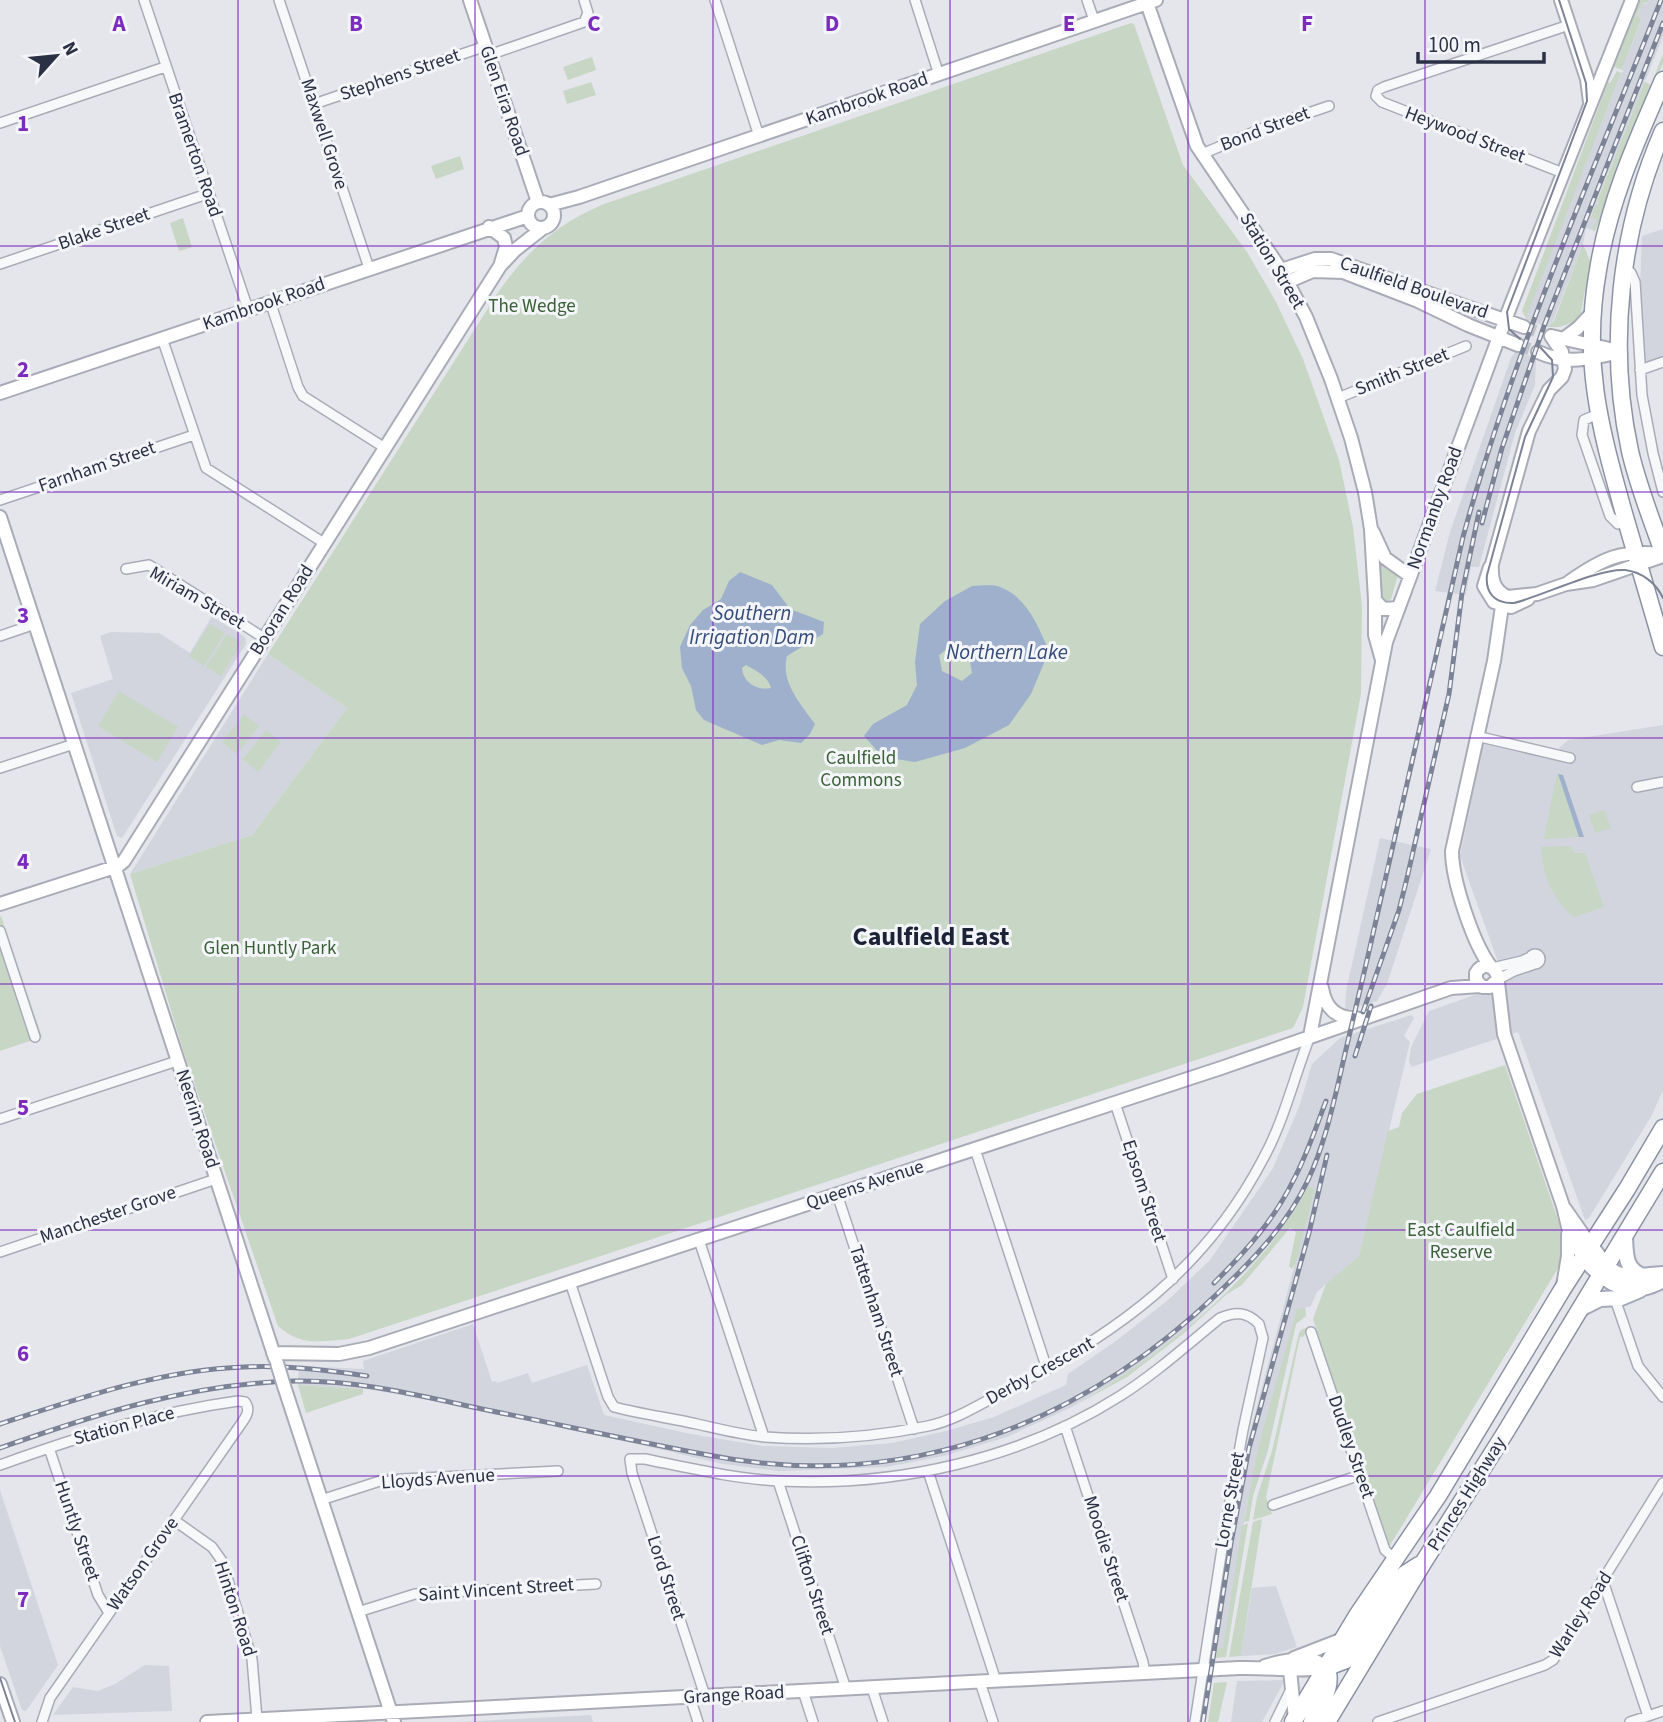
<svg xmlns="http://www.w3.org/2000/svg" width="1663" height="1722" font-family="'Source Sans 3',sans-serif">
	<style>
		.built { fill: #d2d5de }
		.green { fill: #c7d6c5 }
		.water { fill: #9fb0cc; fill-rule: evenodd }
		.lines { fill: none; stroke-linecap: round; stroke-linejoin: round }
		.secondary-tunnel { stroke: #bfc2cb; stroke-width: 12; stroke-dasharray: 12 6; stroke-linecap: butt }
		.street-casing { stroke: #a9acb7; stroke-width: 12 }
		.secondary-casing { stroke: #a9acb7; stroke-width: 16 }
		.primary-casing { stroke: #a3a9b8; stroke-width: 18 }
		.highway-casing { stroke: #8b92a3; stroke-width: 19 }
		.street { stroke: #f7f8fa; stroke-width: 9 }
		.secondary { stroke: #fff; stroke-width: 12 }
		.primary { stroke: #fff; stroke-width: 14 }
		.highway { stroke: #fff; stroke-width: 16 }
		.tram { stroke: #7d8396; stroke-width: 2 }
		.rail-casing { stroke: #7d8396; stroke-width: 5 }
		.rail { stroke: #f4f5f9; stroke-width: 2.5; stroke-dasharray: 8; stroke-linecap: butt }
		.secondary-bridge-casing { stroke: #a9acb7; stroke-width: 16; stroke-linecap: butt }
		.secondary-bridge { stroke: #fff; stroke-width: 12 }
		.grid { fill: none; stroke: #7b2cbf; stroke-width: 2; stroke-opacity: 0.55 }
		.labels { text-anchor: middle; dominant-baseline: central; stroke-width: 6; stroke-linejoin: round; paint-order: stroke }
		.street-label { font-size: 19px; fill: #2b3145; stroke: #f4f5f9 }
		.park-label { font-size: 19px; fill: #3b6138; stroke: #f4f5f9 }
		.water-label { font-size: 21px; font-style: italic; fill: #344b7a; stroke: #f4f5f9 }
		.district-label { font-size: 26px; font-weight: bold; fill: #1d2336; stroke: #f4f5f9 }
		.grid-label { font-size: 23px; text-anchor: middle; font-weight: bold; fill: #7b2cbf; stroke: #f4f5f9; stroke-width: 6; stroke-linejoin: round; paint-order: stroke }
	</style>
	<rect width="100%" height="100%" fill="#e4e6ec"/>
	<!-- built -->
	<path class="built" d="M1648,0h15v36l-17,43 -3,2 2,1 -47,116 1,4 -4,4 -4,10 5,3 -4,11 -6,-2 -3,16 -30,77 -6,6 -20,-7 -1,-4 95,-243 3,-2 -2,-1 19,-49 -4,-5 6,-14 4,2z
		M1663,229v131l-23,10 -3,-6 5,-128z
		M1516,351l20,7 -1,27 -20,48 -36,134h-8l-5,28 -31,-4 15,-59 61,-174z
		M212,616l33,21 1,7 -124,194 -5,-2 -46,-143 42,-14 -13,-43 11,-4 48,1 31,20z
		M268,654l79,54 -95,127 -122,39z
		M1663,725v365l-11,25 -63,103 -4,2 -67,-188 -107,35 -2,-6 2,-14 18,-36 77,-27 -46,-128 23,-112 64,15 21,-19z
		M1380,838l51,11 -44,135 -10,17 -32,10 1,-20z
		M1411,1015l3,3 -10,18 6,6 -51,214 -42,36 -6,14 -6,2 1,8 -10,7 -29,127 -20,54 -25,153 -13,1 25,-156 12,-55 69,-258 -7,-3 -12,25 -40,50 -74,71 -49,37 -61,38 -65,30 -63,19 -58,11 -107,4 -56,-7 -86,-20 -198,-42 -71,-13 -70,-4 1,-19 65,3 -1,-8 110,-37 19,58 4,-1 1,2 31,-10 4,10 55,-18 17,50 87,19 72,12 68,2 61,-5 54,-12 48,-14 72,-32 2,-11 48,-33 52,-41 42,-40 63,-92 26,-61 13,-43 28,-26z
		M0,1490l58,175 -32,46 -4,-1 -22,-64z
		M1276,1586l21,61 -22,7 -34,2 11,-68z
		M145,1665l24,1 3,45 -119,4 20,-28 25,4 17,-7z
		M1285,1680l-23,42h-31l6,-41z
		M591,1715l2,7h-132z"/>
	<!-- green -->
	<path class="green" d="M1640,0h8v3l-5,-1 -6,13 4,5 -19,50 -8,-3z
		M1131,23l3,1 49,141 64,87 29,50 27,57 36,101 14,67 9,79 -1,88 -58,313 -10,21 -944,311c-28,2 -48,8 -71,-13l-95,-276 -53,-176 122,-39 95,-127 -79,-54 231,-363c30,-42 58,-67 105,-87z
		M1663,54v9l-33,78 -35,90 -3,-1 4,-11 -5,-2 4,-11 4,-3 -1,-4 47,-117 6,3z
		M592,57l4,13 -28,10 -5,-13z
		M1617,71l4,2 -94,243v4l-5,-9 86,-229 2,1z
		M591,82l5,13 -29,9 -4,-13z
		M460,156l4,13 -28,10 -5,-13z
		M183,218l9,29 -13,4 -9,-28z
		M1583,244l7,17 -10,58 -6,7 -2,-3 -13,4h-12l7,-6z
		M1376,556l22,19 -7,24 -4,3 -7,-1z
		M210,624l15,9 -21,33 -15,-10z
		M227,634l15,9 -21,33 -15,-9z
		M119,691l59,36 -21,35 -59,-36z
		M244,714l15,12 -22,28 -15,-12z
		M266,730l15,12 -23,30 -15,-13z
		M1557,774h1l21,63 -35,2z
		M1604,810l7,18 -16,5 -6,-18z
		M1570,846l5,7h10l19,54 -30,10c-22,-18 -31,-41 -33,-70z
		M1,916l41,121 -42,14v-134z
		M1505,1065l54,158 4,21 -3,21 -171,282 -76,-228 13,-35 33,-28 29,-125 11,-4 3,-14 15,-19z
		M1308,1186l7,3 -19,73 -4,7 -3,-3 7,-34 -6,-4 -48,57 -15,9 -44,40 -56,43 -55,30c87,-50 190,-130 236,-221z
		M1305,1308l1,8 -10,8 -28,126 -15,46 -4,25 -5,1 14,-74 39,-139z
		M1310,1326l-7,11h-3l-34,160 6,17 -19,6 4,-23 15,-46 27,-118 2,-3z
		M298,1385l65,4v5l-57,19z
		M1262,1519l-21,137 -12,1 24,-135z
		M1248,1523l-22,134 -13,1 1,-9 9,-1 19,-122z
		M1227,1682l-9,40h-10l6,-39z"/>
	<!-- water -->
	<path class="water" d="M740,572l32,13 18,24 34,13 -1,12 -36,22c-7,26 14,48 28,68l-5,10 -9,9 -22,-3 -17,5 -58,-25 -8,-10 -5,-24 -9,-18 -2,-21 10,-22 13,-15 18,-11 8,-18zM746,665c10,5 23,13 25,23 -13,3 -28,-5 -29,-20z
		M972,586c8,0 20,-2 28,1 27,10 38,39 49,64l-18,43 -22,31 -44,23 -50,14 -32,-5 -19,-21 9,-12 34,-19 10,-20 -2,-23 5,-38 25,-23zM953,645l16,10 3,18 -10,8 -20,-10 -3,-16z
		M1558,774l5,1 21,62h-5z"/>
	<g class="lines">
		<!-- secondary-tunnel -->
		<path class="secondary-tunnel" d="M1524,327l20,7
			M1518,345l20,7"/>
		<defs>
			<path id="street" d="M144,0l104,309
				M279,0l90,268
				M715,0l44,136
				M915,0l24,75
				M1087,0l7,20
				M489,55l95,-33 4,-9 -4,-13
				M314,104l172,-58
				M0,123l165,-56
				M1202,154l59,-25 68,-23
				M1563,173l-181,-71 -6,-6 2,-6 6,-3 185,-62
				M0,264l207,-70
				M1624,266l7,7 4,9 7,113 11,58 10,39
				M270,301l28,86 5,9 82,52
				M162,338l44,130 118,75
				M1640,370l23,-8
				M1338,398l128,-52
				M1598,414l-14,6 -2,15 28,81 8,8 9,-3
				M0,500l194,-65
				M126,569l23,-4 115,73
				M0,636l35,-12
				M1476,736l94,22
				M0,768l74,-24
				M1637,787l26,-5
				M0,931l35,106
				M1530 959a5 5 0 1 1 10 0a5 5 0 1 1-10 0Z
				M1492,968l30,-7 10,-5
				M1497,980l17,-9 21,-7
				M1115,1103l58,176
				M0,1119l177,-58
				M975,1149l72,220
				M837,1194l77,235
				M699,1240l65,197
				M0,1252l216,-73
				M570,1282l38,115 6,10c27,7 56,11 83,17 22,5 45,11 68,13 53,4 110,0 163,-11 29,-6 55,-24 81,-37 108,-56 196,-119 254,-230 21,-38 31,-82 47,-123
				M1615,1299l23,67 25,31
				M1311,1332l74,218 10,9
				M1065,1426l78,236 2,11
				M49,1448l49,147 11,18
				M0,1465c78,-28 156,-53 238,-64l7,1c6,8 1,15 -4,22l-191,274 -8,24
				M928,1471l68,210
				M778,1481l68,208
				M321,1500l62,-20 175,-9
				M1273,1505l87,-30
				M174,1520l38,27 10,14 30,98 5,60
				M1603,1581l45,135
				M358,1612l57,-18 181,-10
				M980,1682l13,40
				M872,1688l11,34
				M803,1691l10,31
				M705,1696l-73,-223 -2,-14h15c44,9 90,20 135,22 117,6 241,-22 340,-85 36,-23 67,-51 100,-78 16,-7 27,-6 39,6l4,14 -20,92 -17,93 -31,199
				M690,1697l8,25
				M1275,1722l16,-33
				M1378,1722l167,-57 8,-5 110,-177
				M1630,1722l33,-11"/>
			<path id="secondary" d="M470,0l68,202
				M1561,0l26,79 3,23
				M1147,3l50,143 84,124 25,47 25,62 20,59 14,54 6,37 4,71 8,9 15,-1
				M528 215a13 13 0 1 1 26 0a13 13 0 1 1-26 0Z
				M549,205l30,-8 577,-197
				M489,227l15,11 2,9 -5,16
				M1281,270l34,-11h16l193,68
				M1287,282l26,-11 30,1 75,29 50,24 50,20
				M1551,336l68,15
				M1562,340l16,-12 15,-16
				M1538,352c28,13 53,7 82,0
				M0,393l528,-177
				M0,517l275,841
				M1373,532l12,26 25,18
				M1490,567l-6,19 10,16 17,5 17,-8
				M1569,582c34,-24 51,-32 93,-28
				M1508,597c-15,-6 -17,-19 -16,-33l37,-133 20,-41 13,-13 3,-8 -3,-17 -11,-16
				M1508,597l29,-3 29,-10 27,-4 70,-24
				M1375,599v36l7,25
				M0,904l118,-38 6,-5 376,-595 15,-16 28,-22
				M1491,967c-18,-23 -39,-87 -39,-116l42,-190 8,-55 6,-9
				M1496,981l-6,6h-8l-6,-7v-7c6,-10 16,-9 21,1l7,60 59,172 7,29 13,22
				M1322,988c3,19 14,31 34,30
				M1310,1036l76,-394 124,-335 122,-307
				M1565,1209l26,37
				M1563,1286l5,-30v-22
				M273,1353l66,1 30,-6 852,-280 230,-80 29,-2
				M284,1386l110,336
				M1294,1658l49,-19
				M1265,1666c16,-5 47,-12 61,1
				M1290,1670l5,49
				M0,1684l13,38
				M207,1722l1032,-54c29,-1 57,4 86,0"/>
			<path id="primary" d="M1625,1236c1,17 -1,33 18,40
				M1591,1246c26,37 29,31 72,28
				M1583,1257c22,26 46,43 80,23
				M1580,1309l20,-10 21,-1 19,-8"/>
			<path id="highway" d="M1663,80c-27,62 -54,122 -65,190 -16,90 1,154 25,240 13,46 27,91 40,137
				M1663,131c-43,99 -56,214 -33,320 8,35 21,67 33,101
				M1325,1668l21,-8 48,-75 11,-11 14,-9
				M1293,1722l65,-108 80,-118 124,-206 65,-101 36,-61
				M1312,1722c7,-17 23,-36 14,-55
				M1327,1722l96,-159 82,-130 158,-261"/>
		</defs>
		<!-- street casing -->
		<use href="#street" class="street-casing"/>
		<!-- secondary casing -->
		<use href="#secondary" class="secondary-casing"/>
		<!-- primary casing -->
		<use href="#primary" class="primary-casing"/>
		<!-- highway casing -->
		<use href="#highway" class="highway-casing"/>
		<!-- street -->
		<use href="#street" class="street"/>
		<!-- secondary -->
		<use href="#secondary" class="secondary"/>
		<!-- primary -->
		<use href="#primary" class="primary"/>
		<!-- highway -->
		<use href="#highway" class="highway"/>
		<!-- tram -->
		<path class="tram" d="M1520,339l-11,-10 -2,-17 80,-211 -1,-18 -27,-83
			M1540,347l12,13 1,17 -28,60 -38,138c-2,18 8,29 27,28 28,-7 85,-35 111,-33 17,2 31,13 38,28
			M0,1678l15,44"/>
		<defs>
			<path id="rail" d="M1482,523l20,-75 42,-122 119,-303
				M1363,1012l36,-102 8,-32 42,-184 13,-101 17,-81
				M1355,1056l16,-50
				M1214,1283c31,-31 60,-63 79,-102 14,-26 23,-54 33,-80
				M0,1424c80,-26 160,-54 244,-57 41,-2 82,3 123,9
				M0,1448c96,-34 192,-65 296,-67 63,-1 124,15 186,28 75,15 151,32 226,46 193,38 369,-27 509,-161 36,-34 70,-69 91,-114 15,-32 23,-66 31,-100 10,-45 21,-89 31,-133 30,-137 63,-273 93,-410 50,-184 128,-360 198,-537
				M1203,1722l28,-179 18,-95 60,-215 18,-78"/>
		</defs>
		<!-- rail casing -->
		<use href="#rail" class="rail-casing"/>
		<!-- rail -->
		<use href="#rail" class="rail"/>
		<defs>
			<path id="secondary-bridge" d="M277,1363l7,23"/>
		</defs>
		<!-- secondary-bridge casing -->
		<use href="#secondary-bridge" class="secondary-bridge-casing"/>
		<!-- secondary-bridge -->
		<use href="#secondary-bridge" class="secondary-bridge"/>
	</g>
	<!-- grid -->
	<path class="grid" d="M238,0v1722M475,0v1722M713,0v1722M950,0v1722M1188,0v1722M1425,0v1722M0,246h1663M0,492h1663M0,738h1663M0,984h1663M0,1230h1663M0,1476h1663"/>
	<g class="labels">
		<!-- street labels -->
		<g class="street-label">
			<text transform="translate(400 75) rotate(-19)">Stephens Street</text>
			<text transform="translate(867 99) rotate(-19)">Kambrook Road</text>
			<text transform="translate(504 101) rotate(71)">Glen Eira Road</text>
			<text transform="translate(1265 129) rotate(-21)">Bond Street</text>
			<text transform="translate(324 134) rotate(72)">Maxwell Grove</text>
			<text transform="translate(1465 135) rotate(21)">Heywood Street</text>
			<text transform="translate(195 155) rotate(71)">Bramerton Road</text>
			<text transform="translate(104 229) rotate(-19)">Blake Street</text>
			<text transform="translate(1272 261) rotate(59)">Station Street</text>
			<text transform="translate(1414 288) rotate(19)">Caulfield Boulevard</text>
			<text transform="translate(264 304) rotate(-19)">Kambrook Road</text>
			<text transform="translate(1402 372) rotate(-22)">Smith Street</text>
			<text transform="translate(97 467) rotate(-19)">Farnham Street</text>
			<text transform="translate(1435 508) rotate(-70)">Normanby Road</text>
			<text transform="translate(197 598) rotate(30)">Miriam Street</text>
			<text transform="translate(282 610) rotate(-58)">Booran Road</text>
			<text transform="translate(197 1119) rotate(72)">Neerim Road</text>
			<text transform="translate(865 1185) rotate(-18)">Queens Avenue</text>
			<text transform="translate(1144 1191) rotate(72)">Epsom Street</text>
			<text transform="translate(108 1215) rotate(-19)">Manchester Grove</text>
			<text transform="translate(876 1311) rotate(72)">Tattenham Street</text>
			<text transform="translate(1040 1371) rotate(-29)">Derby Crescent</text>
			<text transform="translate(124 1426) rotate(-15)">Station Place</text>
			<text transform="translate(1351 1447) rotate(71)">Dudley Street</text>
			<text transform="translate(438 1479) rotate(-4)">Lloyds Avenue</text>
			<text transform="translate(1467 1494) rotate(-58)">Princes Highway</text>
			<text transform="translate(1230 1500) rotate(-80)">Lorne Street</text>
			<text transform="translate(77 1531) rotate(71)">Huntly Street</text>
			<text transform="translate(1106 1549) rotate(72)">Moodie Street</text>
			<text transform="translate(143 1564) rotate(-55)">Watson Grove</text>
			<text transform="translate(666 1578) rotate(72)">Lord Street</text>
			<text transform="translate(812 1585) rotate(72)">Clifton Street</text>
			<text transform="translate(496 1590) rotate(-4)">Saint Vincent Street</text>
			<text transform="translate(235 1609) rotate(72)">Hinton Road</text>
			<text transform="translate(1581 1615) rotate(-57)">Warley Road</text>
			<text transform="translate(734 1695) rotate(-3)">Grange Road</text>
		</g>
		<!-- park labels -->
		<g class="park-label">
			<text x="532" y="306">The Wedge</text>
			<text x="861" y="758">Caulfield<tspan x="861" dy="22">Commons</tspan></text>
			<text x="270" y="948">Glen Huntly Park</text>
			<text x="1461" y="1230">East Caulfield<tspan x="1461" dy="22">Reserve</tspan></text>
		</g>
		<!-- water labels -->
		<g class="water-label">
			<text x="752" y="613">Southern<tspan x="752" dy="24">Irrigation Dam</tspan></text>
			<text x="1007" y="652">Northern Lake</text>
		</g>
		<!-- district labels -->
		<g class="district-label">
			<text x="931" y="936">Caulfield East</text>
		</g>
	</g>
	<g class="grid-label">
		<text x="119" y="31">A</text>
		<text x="356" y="31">B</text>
		<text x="594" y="31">C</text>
		<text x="832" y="31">D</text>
		<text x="1069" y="31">E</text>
		<text x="1307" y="31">F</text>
		<text x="23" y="131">1</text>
		<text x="23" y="377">2</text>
		<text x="23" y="623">3</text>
		<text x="23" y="869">4</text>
		<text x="23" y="1115">5</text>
		<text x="23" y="1361">6</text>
		<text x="23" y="1607">7</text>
	</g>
	<!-- north arrow -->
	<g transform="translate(56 56) rotate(63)" stroke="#f4f5f9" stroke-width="5" paint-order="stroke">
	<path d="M0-5L12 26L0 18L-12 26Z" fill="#2b3145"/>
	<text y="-10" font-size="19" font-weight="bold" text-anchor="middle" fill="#2b3145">N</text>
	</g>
	<!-- scale -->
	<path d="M1418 52v10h126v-10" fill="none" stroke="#2b3145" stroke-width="3.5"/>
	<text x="1428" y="52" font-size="21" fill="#2b3145" stroke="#f4f5f9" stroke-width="5" paint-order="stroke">100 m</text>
</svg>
